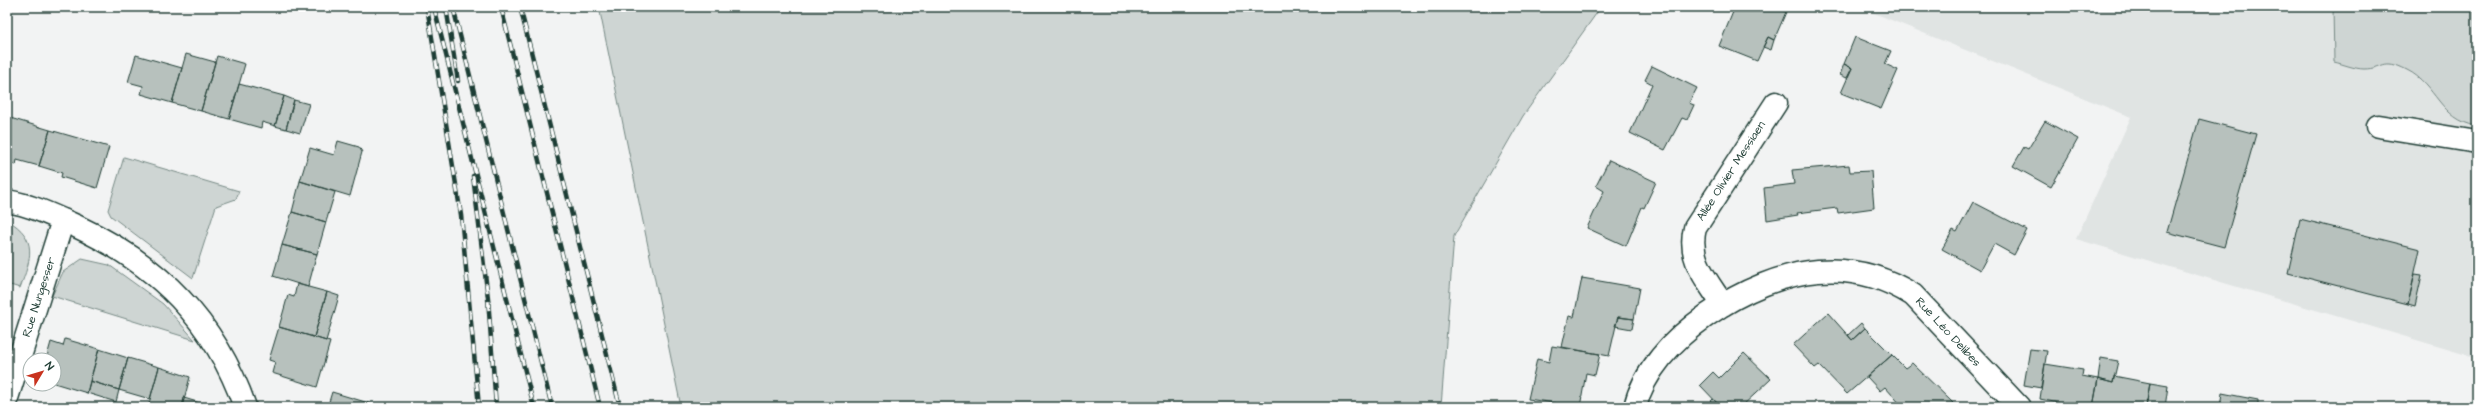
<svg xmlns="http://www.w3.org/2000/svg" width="2484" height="414" font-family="'Architects Daughter',sans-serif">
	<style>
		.built { fill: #e0e4e3 }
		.green { fill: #ced5d3; stroke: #768984 }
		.building { fill: #b7c1bd; stroke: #1f3d34 }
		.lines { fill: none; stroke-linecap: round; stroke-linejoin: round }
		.minor-casing { stroke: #1f3d34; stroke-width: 25 }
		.minor { stroke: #fff; stroke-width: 22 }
		.rail-casing { stroke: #1f3d34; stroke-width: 4.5 }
		.rail { stroke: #fff; stroke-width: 3; stroke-dasharray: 9; stroke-linecap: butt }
		.labels { text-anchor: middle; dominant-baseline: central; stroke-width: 4; stroke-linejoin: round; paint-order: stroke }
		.street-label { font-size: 12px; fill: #1f3d34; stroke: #fff }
	</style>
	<rect width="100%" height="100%" fill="#f2f3f3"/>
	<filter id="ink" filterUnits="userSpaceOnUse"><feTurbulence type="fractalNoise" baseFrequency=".025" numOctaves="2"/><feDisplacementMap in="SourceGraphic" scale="8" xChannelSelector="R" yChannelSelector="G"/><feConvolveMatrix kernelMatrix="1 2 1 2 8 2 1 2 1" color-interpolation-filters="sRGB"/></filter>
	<g filter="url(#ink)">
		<!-- built -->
		<path class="built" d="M1859,7h618v351l-401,-119 55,-122z"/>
		<!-- green -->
		<path class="green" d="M599,7h1002l-78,109 -69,120 -13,171h-760z
			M2333,7h144v119c-37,-6 -41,-42 -70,-56 -25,-13 -23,-1 -43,-1 -9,0 -21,-5 -30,-7z
			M124,157l115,34 -3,8 -20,7 -23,72 -82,-62 -3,-6z
			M7,220c32,18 24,39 13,68l-13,-4z
			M82,259l27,6 54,39 32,36 -143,-44 11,-24z"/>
		<!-- building -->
		<path class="building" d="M1735,7l10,4 2,-4h27l12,5 -12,28 -6,-3 -11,24 -38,-15z
			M1768,37l6,3 -3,10 -8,-3z
			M1855,37l36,14 -6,13 13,6 -17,39 -40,-16 11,-25 -8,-4z
			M186,54l29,8 -14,49 -29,-8z
			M136,55l46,13 -10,35 -31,-9 2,-8 -15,-4z
			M217,56l28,8 -16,55 -28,-8z
			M1844,64l8,4 -5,10 -7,-3z
			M1652,66l45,22 -8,15 5,2 -7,15 -5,-2 -17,32 -35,-17 22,-49 -7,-4z
			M239,84l45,12 -9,30 -13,-4 -1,6 -32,-9z
			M284,96l10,4 -8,29 -11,-3z
			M294,100l15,4 -9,29 -14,-4z
			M7,117l43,13 -11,36 -22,-6 -1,5 -9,-3z
			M2199,119l57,15 -32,113 -57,-15z
			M2045,121l33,18 -27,48 -38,-21 11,-19 4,2z
			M50,130l59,17 -12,41 -36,-11 1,-4 -23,-7z
			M338,141l21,6 3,5 -12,44 -50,-15 10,-33 24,7z
			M1609,160l47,22 -12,26 -2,-1 -16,39 -39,-18 17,-37 -8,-5z
			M1849,165l1,7 21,-1 3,37 -36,5 -1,-5 -40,5 1,2 -31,5 -3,-32 30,-4 -2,-14z
			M300,181l35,11 -9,30 -34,-10z
			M1973,202l54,28 -13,25 -20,-11 -14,26 -38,-21 11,-19 4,2z
			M292,212l34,10 -9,32 -35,-9z
			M2300,219l120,30 -12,55 -120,-31z
			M282,245l35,9 -9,33 -35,-11z
			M2415,274l7,1 -7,31 -7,-2z
			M1582,278l58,10 -6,31 -16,-2 -9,39 -47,-9 7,-31 5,1z
			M297,284l30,8 -13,45 -35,-10 9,-32 6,2z
			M327,292l12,4 -13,45 -12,-4z
			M1828,313l24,27 13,-12 27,27 -45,39 -28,-29 -4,3 -22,-23z
			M1618,317l16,2 -2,10 -17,-3z
			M1861,323l4,5 -13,12 -4,-5z
			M279,327l51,15 -13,45 -45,-14 3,-11 -6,-2z
			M65,339l34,10 -12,44 -33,-10 3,-12 -3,-1v-10h-8l5,-18 12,4z
			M1552,346l48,8 -5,21 -9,-2 -6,34 -52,-8 9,-40 12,3z
			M99,349l29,9 -9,32 -29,-9z
			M2030,349l17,2 -6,37 -17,-3z
			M1744,353l27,26 -30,28h-20l-21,-22 13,-13 6,6z
			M1892,355l13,13 7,-5 41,40 -4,4h-46l-18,-20 -5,4 -13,-14z
			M128,358l31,9 -9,32 -31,-9z
			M2101,358l17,3 -5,22 -15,-4z
			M2045,364l38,6 -1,6 16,3 -5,28h-16l-37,-8z
			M159,367l31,10 -8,30h-34z
			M2114,376l36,7 -4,24h-53l5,-28 15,4z
			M90,381l29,9 -3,12 -29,-9z
			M2150,383l18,3 -3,21h-19z
			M332,392l50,15h-63l1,-4 8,2z
			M2222,393l36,7v6l6,1h-44z
			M184,398l26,8v1h-28z
			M1713,399l8,8h-16z"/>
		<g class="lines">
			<defs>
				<path id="minor" d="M2378,126l99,16
					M7,201c24,4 47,15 69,25 82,38 139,95 169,181
					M1723,305c-16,-25 -36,-46 -28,-77l81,-125
					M7,398l56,-178
					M1635,407c16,-69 116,-131 183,-136 34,-3 67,6 95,24l106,112"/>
			</defs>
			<!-- minor casing -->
			<use href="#minor" class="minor-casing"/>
			<!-- minor -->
			<use href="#minor" class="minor"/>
			<defs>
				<path id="rail" d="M427,7l34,208 18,192
					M434,7l100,400
					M446,7l12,74
					M453,7l99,400
					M501,7l99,400
					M520,7l100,400
					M473,176l15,122 8,109"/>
			</defs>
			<!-- rail casing -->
			<use href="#rail" class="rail-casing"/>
			<!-- rail -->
			<use href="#rail" class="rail"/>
		</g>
	</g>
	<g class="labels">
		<!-- street labels -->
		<g class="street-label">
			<text transform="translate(1731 171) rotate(-57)">Allée Olivier Messiaen</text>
			<text transform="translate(39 297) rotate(-72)">Rue Nungesser</text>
			<text transform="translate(1948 332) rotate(47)">Rue Léo Delibes</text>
		</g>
	</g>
	<!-- margin -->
	<rect width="2484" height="414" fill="none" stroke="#fff" stroke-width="24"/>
	<rect x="12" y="12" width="2460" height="390" fill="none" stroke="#1f3d34" stroke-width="1.5" filter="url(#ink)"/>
	<!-- north arrow -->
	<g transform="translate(42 372) rotate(52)"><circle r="19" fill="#ffffff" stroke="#a5b1ae"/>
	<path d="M0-3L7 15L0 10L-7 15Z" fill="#c8321e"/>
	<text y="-6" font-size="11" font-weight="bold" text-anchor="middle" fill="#1f3d34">N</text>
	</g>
</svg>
